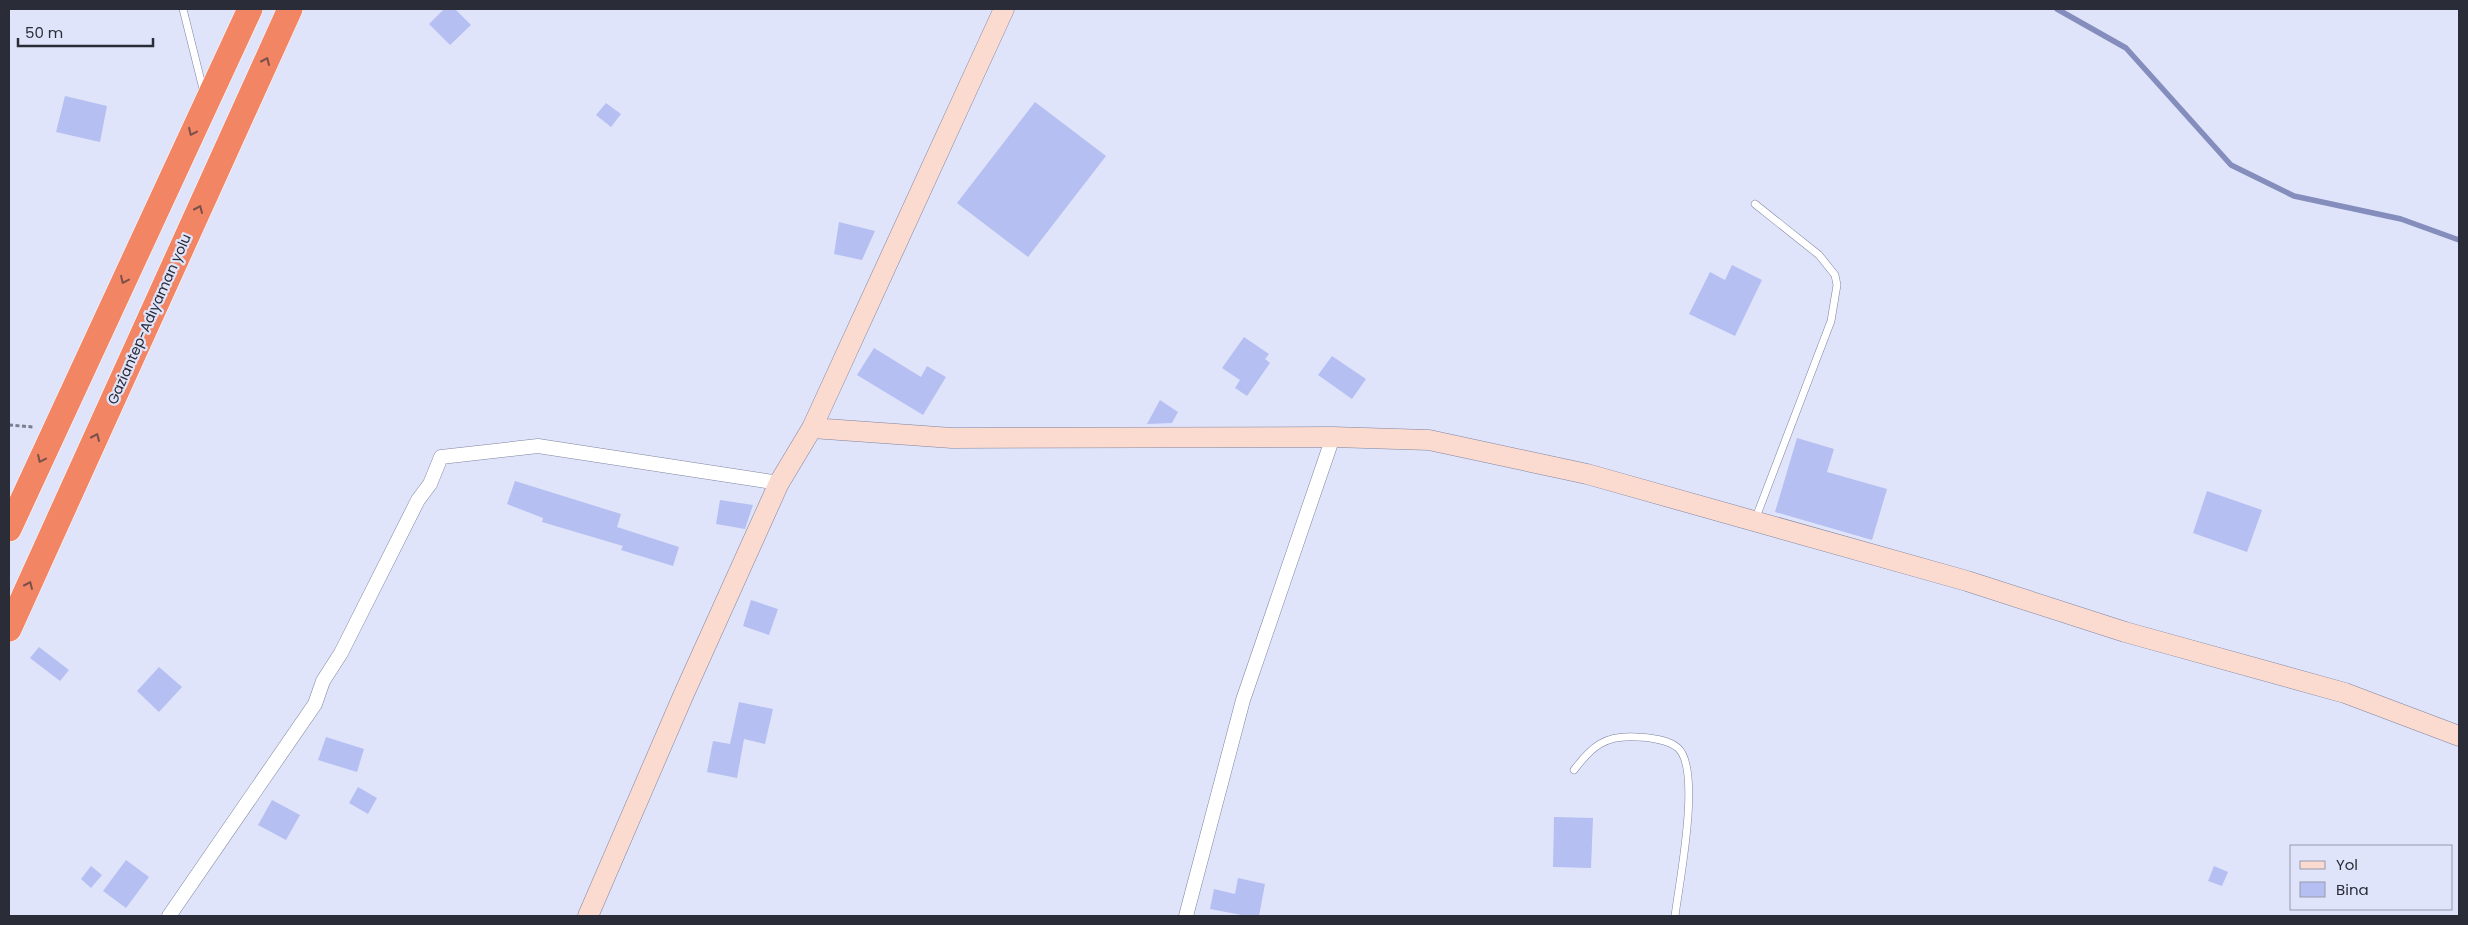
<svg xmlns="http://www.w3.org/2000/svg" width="2468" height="925" font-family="Poppins,sans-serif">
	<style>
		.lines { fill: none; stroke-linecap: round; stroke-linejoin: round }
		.stream { stroke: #848dbc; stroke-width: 5.5 }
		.building { fill: #b5bff1 }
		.lane-casing { stroke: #7f849f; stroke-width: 8 }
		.street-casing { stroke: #7f849f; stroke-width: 15 }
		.secondary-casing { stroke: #7f849f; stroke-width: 21 }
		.highway-casing { stroke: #fff; stroke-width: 26 }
		.path { stroke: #7c7f90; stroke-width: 3; stroke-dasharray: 4 2.5; stroke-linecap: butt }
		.lane { stroke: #fff; stroke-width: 7 }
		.street { stroke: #fff; stroke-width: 14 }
		.secondary { stroke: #fbdad0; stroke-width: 20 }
		.highway { stroke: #f18564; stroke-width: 25 }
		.oneway { stroke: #7a5049 }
		.labels { text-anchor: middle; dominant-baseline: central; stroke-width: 4.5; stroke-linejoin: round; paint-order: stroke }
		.street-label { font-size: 14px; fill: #2a2c37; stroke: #dfe4fb }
	</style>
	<rect width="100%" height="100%" fill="#dfe4fb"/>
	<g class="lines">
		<!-- stream -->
		<path class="stream" d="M2057,9l69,39 105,117 63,31 107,23 58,21"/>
	</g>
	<!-- building -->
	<path class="building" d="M444,9h11l16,16 -21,20 -21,-21z
		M65,96l42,10 -7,36 -44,-10z
		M1035,102l71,54 -78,101 -71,-54z
		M606,103l15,11 -10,13 -15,-12z
		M839,222l36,9 -13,29 -28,-6z
		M1732,265l30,15 -27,56 -46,-22 21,-42 15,8z
		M1244,337l25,17 -4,5 5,4 -23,33 -12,-8 5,-8 -18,-12z
		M874,348l47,29 6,-11 19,11 -23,38 -66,-40z
		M1332,356l34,23 -14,20 -34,-24z
		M1160,400l18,12 -6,11 -25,1z
		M1797,438l37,11 -7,23 60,17 -15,51 -97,-28z
		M515,481l106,33 -4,13 62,20 -6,19 -52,-16 2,-4 -81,-24 1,-4 -36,-14z
		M2207,491l55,19 -15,42 -54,-19z
		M720,500l33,5 -8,24 -29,-5z
		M751,600l27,9 -9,26 -26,-9z
		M39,647l30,23 -9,11 -30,-23z
		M159,667l23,20 -23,25 -22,-21z
		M739,702l34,7 -8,35 -21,-5 -7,39 -30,-6 6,-31 17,3z
		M326,737l38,12 -7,23 -39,-12z
		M358,787l19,11 -9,16 -19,-11z
		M272,800l28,15 -14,25 -28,-15z
		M1554,817l39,1 -2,50 -38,-1z
		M126,860l23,17 -23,31 -23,-17z
		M91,866l11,9 -11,13 -10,-9z
		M2214,866l14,6 -6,14 -14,-5z
		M1238,878l27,6 -6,32h-12l-37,-7 4,-20 21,5z"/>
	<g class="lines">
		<defs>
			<path id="lane" d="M183,9l21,84
				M1755,520l76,-199 6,-36 -2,-10 -16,-20 -64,-51
				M1574,770c18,-24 31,-35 63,-33 11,0 32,3 41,11 24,22 1,135 -3,168"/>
			<path id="street" d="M169,916l146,-212 8,-23 18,-28 77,-153 12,-16 11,-27 97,-11 241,37
				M1186,916l57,-216 90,-263"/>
			<path id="secondary" d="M812,428l140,10 381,-1 96,3 158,34 380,107 158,51 220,61 114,43
				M588,916l95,-220 96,-213 33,-55 192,-419"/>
			<path id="highway" d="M9,529l241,-520
				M9,629l281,-620"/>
		</defs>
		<!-- lane casing -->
		<use href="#lane" class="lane-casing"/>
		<!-- street casing -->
		<use href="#street" class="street-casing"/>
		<!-- secondary casing -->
		<use href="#secondary" class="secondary-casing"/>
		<!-- highway casing -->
		<use href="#highway" class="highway-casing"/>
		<!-- path -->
		<path class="path" d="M9,425l24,2"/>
		<!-- lane -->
		<use href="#lane" class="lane"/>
		<!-- street -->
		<use href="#street" class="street"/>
		<!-- secondary -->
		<use href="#secondary" class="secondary"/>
		<!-- highway -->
		<use href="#highway" class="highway"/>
	</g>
	<!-- one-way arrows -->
	<defs><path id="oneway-chevron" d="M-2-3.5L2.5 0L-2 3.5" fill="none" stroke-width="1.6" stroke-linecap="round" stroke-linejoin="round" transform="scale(1.25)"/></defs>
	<g class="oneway">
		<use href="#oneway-chevron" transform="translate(266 61) rotate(-66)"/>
		<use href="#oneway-chevron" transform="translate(192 132) rotate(115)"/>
		<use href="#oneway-chevron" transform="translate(199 209) rotate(-66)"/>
		<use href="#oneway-chevron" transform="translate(124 280) rotate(115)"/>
		<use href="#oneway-chevron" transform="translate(96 437) rotate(-66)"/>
		<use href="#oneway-chevron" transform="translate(41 459) rotate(115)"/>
		<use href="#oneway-chevron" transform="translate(29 585) rotate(-66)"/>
	</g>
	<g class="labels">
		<!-- street labels -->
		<g class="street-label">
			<text transform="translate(149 319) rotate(-66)">Gaziantep-Adıyaman yolu</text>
		</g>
	</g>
	<!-- border -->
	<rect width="2468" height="925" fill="none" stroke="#2a2c37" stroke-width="20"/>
	<!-- legend -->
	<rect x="2290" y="845" width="162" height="65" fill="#dfe4fb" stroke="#979aad"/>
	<rect x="2300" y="861" width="25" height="8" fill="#fbdad0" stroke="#979aad"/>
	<text x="2336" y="870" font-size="15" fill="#2a2c37">Yol</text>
	<rect x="2300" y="882" width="25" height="15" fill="#b5bff1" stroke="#979aad"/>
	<text x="2336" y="895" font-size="15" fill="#2a2c37">Bina</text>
	<!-- scale -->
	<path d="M18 38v8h135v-8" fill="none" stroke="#2a2c37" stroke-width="2.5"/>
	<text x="25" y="38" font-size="15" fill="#2a2c37" stroke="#dfe4fb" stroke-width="4" paint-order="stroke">50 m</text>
</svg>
